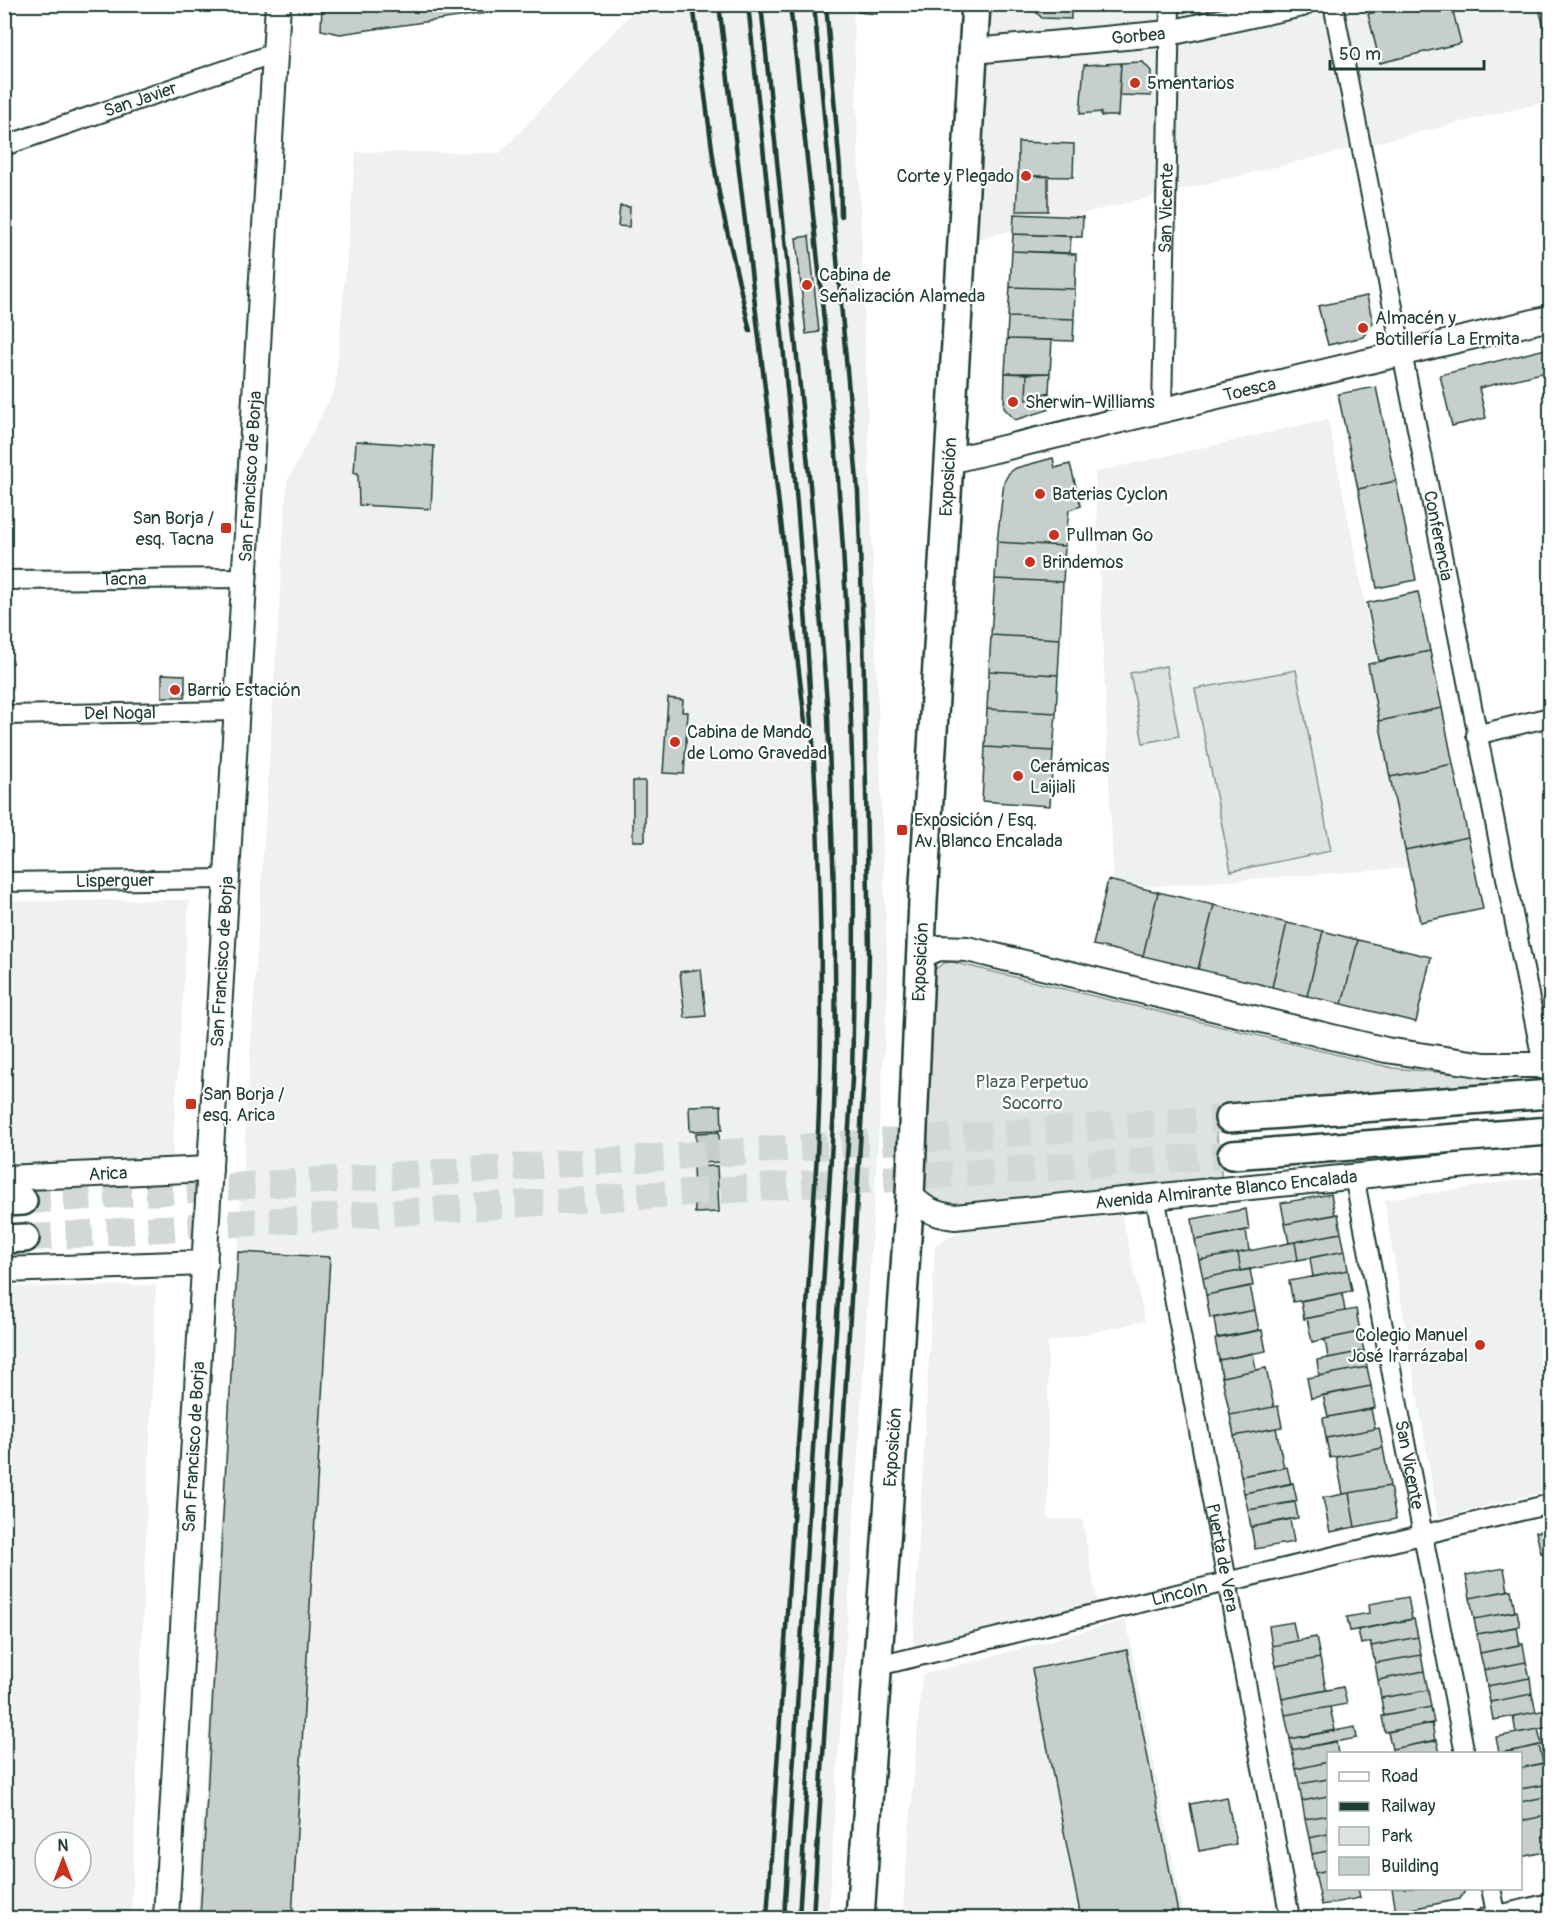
<svg xmlns="http://www.w3.org/2000/svg" width="1555" height="1923" font-family="Pangolin,sans-serif">
	<style>
		.built { fill: #eef1f0; fill-rule: evenodd }
		.green { fill: #dee3e2; stroke: #7e908b; stroke-width: 1.5 }
		.building { fill: #c7cfcc; stroke: #1f3d34; stroke-width: 1.5 }
		.lines { fill: none; stroke-linecap: round; stroke-linejoin: round }
		.primary-tunnel { stroke: #d2d8d6; stroke-width: 27; stroke-dasharray: 27 14; stroke-linecap: butt }
		.street-casing { stroke: #1f3d34; stroke-width: 22 }
		.secondary-casing { stroke: #1f3d34; stroke-width: 28 }
		.primary-casing { stroke: #1f3d34; stroke-width: 32 }
		.street { stroke: #fff; stroke-width: 18 }
		.secondary { stroke: #fff; stroke-width: 24 }
		.primary { stroke: #fff; stroke-width: 27 }
		.rail { stroke: #1f3d34; stroke-width: 4.5 }
		.poi-dot { fill: #c8321e; stroke: #fff; stroke-width: 2 }
		.labels { text-anchor: middle; dominant-baseline: central; stroke-width: 4.5; stroke-linejoin: round; paint-order: stroke }
		.street-label { font-size: 18px; fill: #1f3d34; stroke: #fff }
		.poi-label { font-size: 18px; fill: #1f3d34; stroke: #fff; text-anchor: start }
		.park-label { font-size: 18px; fill: #455e57; stroke: #fff }
	</style>
	<rect width="100%" height="100%" fill="#fff"/>
	<filter id="ink" filterUnits="userSpaceOnUse"><feTurbulence type="fractalNoise" baseFrequency=".0167" numOctaves="2"/><feDisplacementMap in="SourceGraphic" scale="12" xChannelSelector="R" yChannelSelector="G"/><feConvolveMatrix kernelMatrix="1 2 1 2 8 2 1 2 1" color-interpolation-filters="sRGB"/></filter>
	<g filter="url(#ink)">
		<!-- built -->
		<path class="built" d="M639,5h214l35,982 -60,931h-631l43,-703 47,-733 48,-93 21,-237 144,1z
			M989,5h561v96l-573,138z
			M1328,419l90,448 -304,22 -19,-417z
			M189,900l-17,258 -167,6v-263z
			M1546,1176l4,22v292l-112,28 -54,-318z
			M1122,1215l23,106 -97,21v177h34l15,83 -184,46 22,-403 28,-15z
			M156,1285l-25,633h-126v-631zM45,1842h36v36h-36z
			M1126,1620l58,298h-282l20,-243z"/>
		<!-- green -->
		<path class="green" d="M1166,666l13,70 -36,7 -13,-70z
			M1296,670l35,181 -100,20 -36,-182z
			M952,962l441,106 106,10 13,6 -298,26 8,72 -277,29 -23,-17 9,-222 13,-9z"/>
		<!-- building -->
		<path class="building" d="M322,4h229l-211,30 -19,-4z
			M859,4h19l-1,10 -19,-2z
			M1033,4h38v15l-29,-1 -9,-9z
			M1408,4h43l10,39 -81,20 -12,-49z
			M1538,4h12v49z
			M1143,62l8,9v25l-32,-1 2,-32z
			M1121,63l-3,53h-17v-4l-21,2 4,-49z
			M1018,142l56,2 -1,33 -55,-1z
			M1018,176h30v35h-32z
			M620,206l10,1 -1,20 -11,-1z
			M1014,214l69,3 -1,20 -69,-3z
			M1013,234l58,2 -1,17 -58,-2z
			M809,236l10,96 -13,2 -10,-96z
			M1012,251l64,3 -1,35 -65,-2z
			M1010,287l65,2 -1,30 -66,-2z
			M1367,296l6,27 -10,14 -35,8 -10,-39z
			M1008,317l66,2 -1,22 -66,-2z
			M1007,339l45,1 -2,33h-45z
			M1550,348v23l-71,17 7,30 -34,8 -12,-51z
			M1005,373l22,1 -1,26 23,-8 -1,18 -33,10 -11,-12z
			M1050,373l-1,19 -23,8 1,-26z
			M1376,387l20,94 -38,8 -20,-95z
			M356,441l78,5 -3,63 -72,-4 -1,-32h-4z
			M1053,458l2,10 15,-4 11,42 -12,4 -4,36 -68,-4 7,-60 5,-9 7,-5z
			M1396,481l20,99 -39,8 -19,-99z
			M997,542l68,4 -2,36 -68,-3z
			M995,579l68,3 -3,57 -69,-4z
			M1418,592l12,59 -51,10 -12,-58z
			M991,635l69,4 -2,36 -69,-4z
			M1430,651l12,57 -63,13 -11,-57z
			M989,671l69,4 -2,38 -69,-4z
			M162,674l23,1v22h-23z
			M668,698l15,2 -1,12h6l-4,62 -21,-1z
			M1442,708l11,56 -63,13 -11,-56z
			M987,709l69,4 -3,38 -68,-4z
			M985,747l68,4 -3,55 -68,-5z
			M1453,764l15,73 -63,13 -15,-73z
			M633,781h12v60h-12z
			M1468,837l15,72 -63,13 -15,-72z
			M1108,880l50,12 -15,64 -50,-11z
			M1158,892l56,13 -16,64 -55,-13z
			M1214,905l73,18 -15,64 -74,-18z
			M1287,923l36,8 -16,65 -35,-9z
			M1323,931l35,9 -16,64 -35,-8z
			M1358,940l73,17 -15,65 -74,-18z
			M701,969l5,47 -21,2 -5,-46z
			M721,1105l1,25 -32,1 -1,-25z
			M719,1132l1,30 -23,1 -1,-30z
			M717,1166l2,46 -24,1 -2,-46z
			M1331,1194l4,21 -50,9 -4,-21z
			M1246,1209l3,21 -54,10 -3,-21z
			M1338,1214l3,19 -52,10 -4,-19z
			M1246,1230l3,21 -50,9 -4,-20z
			M1341,1233l4,18 -47,9 -3,-18z
			M1295,1242l3,18 -57,11 -3,-18z
			M1345,1251l3,19 -35,7 -3,-19z
			M238,1252l92,5 -38,661h-92z
			M1238,1253l3,18 -38,7 -4,-18z
			M1250,1269l3,17 -47,9 -3,-17z
			M1348,1270l4,21 -59,11 -4,-21z
			M1250,1286l5,24 -45,8 -4,-23z
			M1342,1293l3,18 -41,8 -3,-18z
			M1356,1309l4,23 -48,10 -5,-24z
			M1255,1310l4,20 -42,8 -3,-20z
			M1262,1330l4,21 -47,9 -4,-21z
			M1360,1332l4,19 -36,7 -3,-19z
			M1364,1351l3,16 -48,9 -2,-16z
			M1253,1353l3,17 -34,7 -3,-17z
			M1367,1367l4,19 -60,12 -4,-20z
			M1266,1368l8,39 -44,8 -8,-38z
			M1371,1386l4,22 -47,9 -5,-22z
			M1278,1406l4,21 -48,9 -4,-21z
			M1371,1409l4,20 -49,9 -3,-20z
			M1276,1428l8,40 -43,8 -7,-40z
			M1379,1428l4,20 -53,10 -4,-20z
			M1383,1448l7,38 -47,8 -7,-37z
			M1287,1467l4,17 -47,9 -3,-17z
			M1293,1483l4,18 -49,9 -4,-17z
			M1390,1486l6,33 -41,8 -6,-34z
			M1349,1493l6,34 -25,5 -7,-34z
			M1295,1502l3,16 -47,9 -3,-17z
			M1290,1519l4,23 -39,7 -4,-22z
			M1550,1530v21l-9,2 -5,-21z
			M1504,1568l4,23 -38,7 -4,-23z
			M1511,1590l4,22 -41,7 -4,-21z
			M1408,1597l4,22 -62,12 -3,-14 23,-4 -1,-9z
			M1517,1611l3,15 -43,8 -3,-15z
			M1414,1619l4,18 -47,9v-4l-10,2 -3,-14z
			M1293,1622l4,19 -25,5 -3,-20z
			M1517,1627l3,18 -40,8 -3,-19z
			M1316,1637l4,21 -44,8 -4,-20z
			M1418,1637l3,18 -46,8 -4,-17z
			M1523,1644l3,18 -42,8 -4,-17z
			M1127,1650l52,268h-98l-49,-249z
			M1421,1655l3,16 -46,9 -3,-17z
			M1320,1658l6,32 -44,9 -6,-33z
			M1526,1662l4,16 -43,8 -3,-16z
			M1424,1671l4,19 -47,8 -3,-18z
			M1530,1678l2,16 -42,8 -3,-16z
			M1343,1687l4,17 -62,11 -3,-16z
			M1428,1690l3,17 -47,9 -3,-18z
			M1532,1694l4,18 -43,8 -3,-18z
			M1330,1707l5,23 -45,9 -5,-24z
			M1431,1707l3,16 -49,9 -3,-16z
			M1547,1710l3,17 -34,6 -3,-17z
			M1432,1723l3,18 -43,8 -4,-17z
			M1355,1727l2,11 -65,12 -2,-11z
			M1538,1729l4,16 -43,8 -3,-16z
			M1437,1740l3,14h-48v-5z
			M1336,1741l2,13h-10v8l-32,7 -4,-19z
			M1539,1745l4,18 -23,5v-14h-21z
			M1328,1762v17l-29,5 -3,-15z
			M1546,1763l4,21 -30,5v-21z
			M1328,1779v17l-26,5 -3,-17z
			M1550,1784v12l-30,6v-13z
			M1328,1796v19l-23,4 -3,-18z
			M1550,1796v19l-30,6v-19z
			M1227,1797l9,47 -37,7 -9,-47z
			M1328,1815v19l-19,4 -4,-19z
			M1550,1815v36l-30,6v-36z
			M1328,1834v17l-16,3 -3,-16z
			M1328,1851v19l-13,3 -3,-19z
			M1328,1870v18h30l2,10 -38,7 -7,-32z
			M1392,1888h74v1l-6,10 -64,13z"/>
		<g class="lines">
			<!-- primary-tunnel -->
			<path class="primary-tunnel" d="M23,1201l1206,-83
				M25,1238l1207,-83"/>
			<defs>
				<g id="street">
					<path id="s1" d="M1333,4c72,354 139,708 210,1061"/>
					<path id="s2" d="M4,146l271,-93"/>
					<path id="s3" d="M1162,410l8,-406"/>
					<path id="s4" d="M4,580l239,-2"/>
					<path id="s5" d="M4,715l232,-4"/>
					<path d="M1476,735l74,-18"/>
					<path id="s6" d="M4,882l222,-3"/>
					<path id="s7" d="M1354,1176l111,578"/>
					<path id="s8" d="M1155,1196l135,722"/>
					<path id="s9" d="M878,1666l672,-162"/>
					<path d="M1491,1888l6,30"/>
					<path d="M1485,1918l65,-15"/>
				</g>
				<g id="secondary">
					<path id="s10" d="M973,51l196,-18 133,-29"/>
					<path id="s11" d="M949,461l601,-143"/>
					<path d="M920,956l19,-8 28,1 419,101 99,15h58"/>
					<path id="s12" d="M4,1178l206,-9"/>
					<path id="s13" d="M910,1195c13,14 25,20 45,22l513,-52 82,-6"/>
					<path d="M4,1270l201,-7"/>
					<path id="s14" d="M166,1918l112,-1914"/>
				</g>
				<g id="primary">
					<path d="M1543,1065h7"/>
					<path d="M1229,1118l321,-24"/>
					<path d="M1232,1155l318,-24"/>
					<path d="M4,1202l19,-1"/>
					<path d="M4,1239l21,-1"/>
					<path id="s15" d="M860,1918l50,-723 13,-294 53,-897"/>
				</g>
			</defs>
			<!-- street casing -->
			<use href="#street" class="street-casing"/>
			<!-- secondary casing -->
			<use href="#secondary" class="secondary-casing"/>
			<!-- primary casing -->
			<use href="#primary" class="primary-casing"/>
			<!-- street -->
			<use href="#street" class="street"/>
			<!-- secondary -->
			<use href="#secondary" class="secondary"/>
			<!-- primary -->
			<use href="#primary" class="primary"/>
			<!-- rail -->
			<path class="rail" d="M693,4l21,160 7,40 29,127
				M719,4l86,718
				M748,4c25,235 50,468 63,704 9,149 14,297 6,446l-50,764
				M761,4l49,481 18,231 6,174 2,153 -2,66 -50,809
				M790,4c20,182 41,363 53,545 11,175 13,355 9,530l-53,839
				M826,4l14,165 1,47
				M813,1918l42,-684 13,-233 1,-50 -6,-320 -5,-139 -44,-488"/>
		</g>
	</g>
	<!-- markers -->
	<g class="poi-dot">
		<circle cx="1135" cy="83" r="6"/>
		<circle cx="1026" cy="176" r="6"/>
		<circle cx="807" cy="285" r="6"/>
		<circle cx="1363" cy="328" r="6"/>
		<circle cx="1013" cy="402" r="6"/>
		<circle cx="1040" cy="494" r="6"/>
		<rect x="220" y="522" width="12" height="12" rx="3"/>
		<circle cx="1054" cy="535" r="6"/>
		<circle cx="1030" cy="562" r="6"/>
		<circle cx="175" cy="690" r="6"/>
		<circle cx="675" cy="742" r="6"/>
		<circle cx="1018" cy="776" r="6"/>
		<rect x="896" y="824" width="12" height="12" rx="3"/>
		<rect x="185" y="1098" width="12" height="12" rx="3"/>
		<circle cx="1480" cy="1345" r="6"/>
	</g>
	<g class="labels">
		<!-- street labels -->
		<g class="street-label">
			<text stroke="none"><textPath href="#s10" startOffset="166">Gorbea</textPath></text>
			<text stroke="none"><textPath href="#s2" startOffset="144">San Javier</textPath></text>
			<text stroke="none"><textPath href="#s3" startOffset="202">San Vicente</textPath></text>
			<text stroke="none"><textPath href="#s11" startOffset="309">Toesca</textPath></text>
			<text stroke="none"><textPath href="#s14" startOffset="1444">San Francisco de Borja</textPath></text>
			<text stroke="none"><textPath href="#s15" startOffset="1444">Exposición</textPath></text>
			<text stroke="none"><textPath href="#s1" startOffset="542">Conferencia</textPath></text>
			<text stroke="none"><textPath href="#s4" startOffset="120">Tacna</textPath></text>
			<text stroke="none"><textPath href="#s5" startOffset="116">Del Nogal</textPath></text>
			<text stroke="none"><textPath href="#s6" startOffset="111">Lisperguer</textPath></text>
			<text stroke="none"><textPath href="#s14" startOffset="958">San Francisco de Borja</textPath></text>
			<text stroke="none"><textPath href="#s15" startOffset="958">Exposición</textPath></text>
			<text stroke="none"><textPath href="#s12" startOffset="104">Arica</textPath></text>
			<text stroke="none"><textPath href="#s13" startOffset="324">Avenida Almirante Blanco Encalada</textPath></text>
			<text stroke="none"><textPath href="#s14" startOffset="472">San Francisco de Borja</textPath></text>
			<text stroke="none"><textPath href="#s15" startOffset="472">Exposición</textPath></text>
			<text stroke="none"><textPath href="#s7" startOffset="294">San Vicente</textPath></text>
			<text stroke="none"><textPath href="#s8" startOffset="368">Puerta de Vera</textPath></text>
			<text stroke="none"><textPath href="#s9" startOffset="310">Lincoln</textPath></text>
		</g>
		<!-- poi labels -->
		<g class="poi-label">
			<text x="1147" y="83">5mentarios</text>
			<text x="1014" y="176" text-anchor="end">Corte y Plegado</text>
			<text x="819" y="275">Cabina de<tspan x="819" dy="21">Señalización Alameda</tspan></text>
			<text x="1375" y="318">Almacén y<tspan x="1375" dy="21">Botillería La Ermita</tspan></text>
			<text x="1025" y="402">Sherwin-Williams</text>
			<text x="1052" y="494">Baterias Cyclon</text>
			<text x="214" y="518" text-anchor="end">San Borja /<tspan x="214" dy="21">esq. Tacna</tspan></text>
			<text x="1066" y="535">Pullman Go</text>
			<text x="1042" y="562">Brindemos</text>
			<text x="187" y="690">Barrio Estación</text>
			<text x="687" y="732">Cabina de Mando<tspan x="687" dy="21">de Lomo Gravedad</tspan></text>
			<text x="1030" y="766">Cerámicas<tspan x="1030" dy="21">Laijiali</tspan></text>
			<text x="914" y="820">Exposición / Esq.<tspan x="914" dy="21">Av. Blanco Encalada</tspan></text>
			<text x="203" y="1094">San Borja /<tspan x="203" dy="21">esq. Arica</tspan></text>
			<text x="1468" y="1335" text-anchor="end">Colegio Manuel<tspan x="1468" dy="21">José Irarrázabal</tspan></text>
		</g>
		<!-- park labels -->
		<g class="park-label">
			<text x="1032" y="1082">Plaza Perpetuo<tspan x="1032" dy="21">Socorro</tspan></text>
		</g>
	</g>
	<!-- margin -->
	<rect width="1555" height="1923" fill="none" stroke="#fff" stroke-width="24"/>
	<rect x="12" y="12" width="1531" height="1899" fill="none" stroke="#1f3d34" stroke-width="2" filter="url(#ink)"/>
	<!-- legend -->
	<rect x="1327" y="1752" width="195" height="138" fill="#ffffff" stroke="#a5b1ae" stroke-width="1.5"/>
	<rect x="1339" y="1772" width="30" height="9" fill="#ffffff" stroke="#a5b1ae" stroke-width="1.5"/>
	<text x="1381" y="1782" font-size="18" fill="#1f3d34">Road</text>
	<rect x="1339" y="1802" width="30" height="9" fill="#1f3d34" stroke="#a5b1ae" stroke-width="1.5"/>
	<text x="1381" y="1812" font-size="18" fill="#1f3d34">Railway</text>
	<rect x="1339" y="1827" width="30" height="18" fill="#dee3e2" stroke="#a5b1ae" stroke-width="1.5"/>
	<text x="1381" y="1842" font-size="18" fill="#1f3d34">Park</text>
	<rect x="1339" y="1857" width="30" height="18" fill="#c7cfcc" stroke="#a5b1ae" stroke-width="1.5"/>
	<text x="1381" y="1872" font-size="18" fill="#1f3d34">Building</text>
	<!-- north arrow -->
	<g transform="translate(63 1860)"><circle r="28" fill="#ffffff" stroke="#a5b1ae" stroke-width="1.5"/>
	<path d="M0-4.5L10 22L0 15L-10 22Z" fill="#c8321e"/>
	<text y="-9" font-size="16" font-weight="bold" text-anchor="middle" fill="#1f3d34">N</text>
	</g>
	<!-- scale -->
	<path d="M1330 60v9h154v-9" fill="none" stroke="#1f3d34" stroke-width="3"/>
	<text x="1339" y="60" font-size="18" fill="#1f3d34" stroke="#ffffff" stroke-width="4.5" paint-order="stroke">50 m</text>
</svg>
